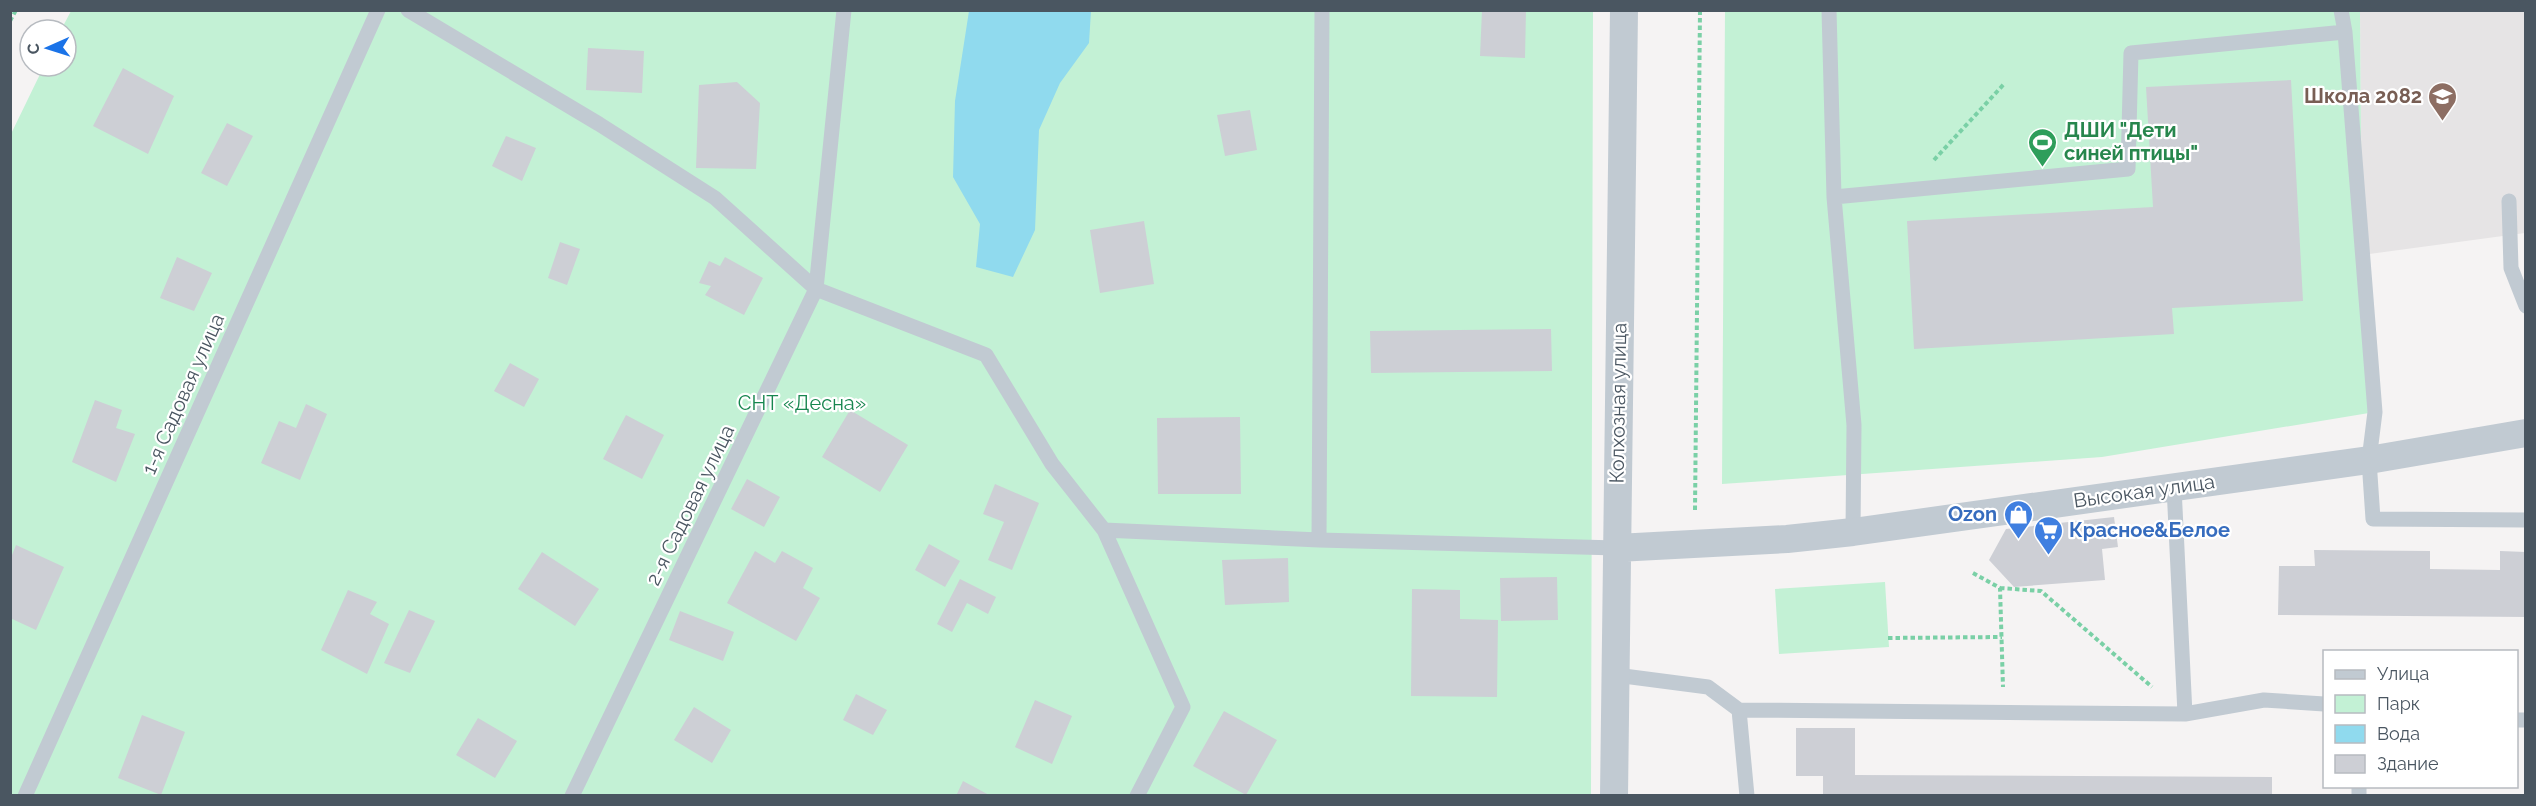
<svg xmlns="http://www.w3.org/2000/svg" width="2536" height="806" font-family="Raleway,sans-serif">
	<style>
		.education { fill: #e6e4e5 }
		.green { fill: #c3f1d5 }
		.water { fill: #90daee }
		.building { fill: #cdcfd5 }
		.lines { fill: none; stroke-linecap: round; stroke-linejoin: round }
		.path { stroke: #7ad0a6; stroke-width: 4; stroke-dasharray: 4.5 3; stroke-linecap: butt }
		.lane { stroke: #c1cad2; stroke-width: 15 }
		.street { stroke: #c1cad2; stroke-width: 28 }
		.labels { text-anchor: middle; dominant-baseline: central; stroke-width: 4.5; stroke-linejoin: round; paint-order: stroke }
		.education-label { font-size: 20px; font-weight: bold; fill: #785e54; stroke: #fff; text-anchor: end }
		.leisure-label { font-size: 20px; font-weight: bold; fill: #27864d; stroke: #fff; text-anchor: start }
		.street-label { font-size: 20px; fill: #4a5661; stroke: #fff }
		.park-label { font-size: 20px; fill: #17864f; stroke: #fff }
		.shop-label { font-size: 20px; font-weight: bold; fill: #366cbe; stroke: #fff; text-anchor: end }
	</style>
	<rect width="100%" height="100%" fill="#f5f3f3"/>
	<!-- education -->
	<path class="education" d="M2360,11h165v222l-163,22z"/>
	<!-- green -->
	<path class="green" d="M71,11h1522l-2,784h-1580l-1,-659 34,-70h22v-36h-5z
		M1725,11h635l2,244 13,157 -273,45 -380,27z
		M1885,582l4,65 -110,7 -4,-65z"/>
	<!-- water -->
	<path class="water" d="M969,11h122l-2,32 -29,40 -21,47 -4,100 -22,47 -37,-10 4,-43 -27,-47 2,-76z"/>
	<!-- building -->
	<path class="building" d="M1482,10h44l-1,48 -45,-2z
		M588,48l56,3 -2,42 -56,-3z
		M123,68l51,28 -26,58 -55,-28z
		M2291,80l12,221 -131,7 2,26 -260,15 -7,-128 246,-14 -7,-120z
		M737,82l23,21 -4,66 -60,-1 3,-83z
		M1250,110l7,40 -32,6 -8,-41z
		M227,123l26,13 -26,50 -26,-13z
		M506,136l30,12 -14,33 -30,-15z
		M1144,221l10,63 -54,9 -10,-63z
		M560,242l20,7 -13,36 -19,-7z
		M177,257l35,16 -18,38 -34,-13z
		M725,257l38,21 -19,37 -39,-20 6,-9 -12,-3 10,-22 11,5z
		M1551,329l1,42 -181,2 -1,-42z
		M510,363l29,16 -15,28 -30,-16z
		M95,400l27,10 -6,18 19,6 -19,48 -44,-20z
		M306,404l21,10 -27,66 -39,-17 18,-42 17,7z
		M850,410l58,35 -28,47 -58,-35z
		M626,415l38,20 -22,44 -39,-20z
		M1240,417l1,77h-83l-1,-76z
		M747,479l33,18 -16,30 -33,-18z
		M995,484l44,19 -27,67 -24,-10 16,-38 -21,-8z
		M2114,517l4,30 -16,2 3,31 -91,7 -25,-27 17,-31z
		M929,544l31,17 -15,26 -30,-17z
		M16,545l48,22 -28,63 -26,-12v-58z
		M2314,550l116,1v18l70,1v-19l26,1v65l-248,-2 1,-49h36z
		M755,551l20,12 7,-12 31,17 -10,20 17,10 -24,43 -69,-38z
		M542,552l57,37 -24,37 -57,-37z
		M1288,558l1,44 -64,3 -3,-45z
		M1557,577l1,43 -57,1 -1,-43z
		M960,579l36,18 -8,17 -21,-11 -15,29 -15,-8z
		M1412,589l48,1v29l38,1 -1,77 -86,-1z
		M348,590l29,12 -7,12 19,10 -22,50 -46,-24z
		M409,610l26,11 -25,52 -26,-10z
		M680,611l54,21 -11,29 -54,-21z
		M856,694l31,16 -14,25 -30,-15z
		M1035,700l37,16 -20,48 -37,-17z
		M694,707l37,23 -19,33 -38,-23z
		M1224,711l53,29 -31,55 -53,-29z
		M142,715l43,17 -24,63 -43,-17z
		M478,718l39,23 -22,37 -39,-23z
		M1796,728h59v47l417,2v19h-449v-20h-27z
		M963,781l28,15h-35z"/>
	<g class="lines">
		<!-- path -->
		<path class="path" d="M10,21l6,-11
			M1934,160l70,-76
			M1695,510l5,-500
			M1973,573l27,15 3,99
			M2000,588l41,3 111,96
			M1888,638l114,-1"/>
		<!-- lane -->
		<path class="lane" d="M408,10l191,114 116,74 101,91 170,66 66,109 52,66 215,10 298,8
			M1829,10l5,187
			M2341,10l4,22 30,380 -6,48 4,59 153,1
			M2509,201l2,67 15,38
			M2174,487l11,227
			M1104,530l79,177 -46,89
			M1853,532l1,-107 -20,-228 294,-28 3,-116 214,-21
			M1319,540l3,-530
			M1616,675l92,12 31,23 8,86
			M1739,710l446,4 79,-14 60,4
			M2516,720h10
			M25,796l353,-786
			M572,796l244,-507 28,-279
			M2359,796v-10"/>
		<!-- street -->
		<path class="street" d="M1617,548l170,-9 66,-7 516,-72 157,-27
			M1614,796l10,-786"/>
	</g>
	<!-- icons -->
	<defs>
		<symbol id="school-pin" viewBox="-11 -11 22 30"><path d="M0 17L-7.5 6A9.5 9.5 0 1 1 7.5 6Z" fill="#8d6e63" stroke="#fff"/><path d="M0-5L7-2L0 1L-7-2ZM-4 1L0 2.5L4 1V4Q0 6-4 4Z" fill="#fff"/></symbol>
		<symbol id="stadium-pin" viewBox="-11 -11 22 30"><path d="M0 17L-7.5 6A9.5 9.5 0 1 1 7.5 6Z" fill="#2e9e5b" stroke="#fff"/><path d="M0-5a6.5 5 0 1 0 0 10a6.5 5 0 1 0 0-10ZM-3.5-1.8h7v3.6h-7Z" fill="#fff"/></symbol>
		<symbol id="shop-pin" viewBox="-11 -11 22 30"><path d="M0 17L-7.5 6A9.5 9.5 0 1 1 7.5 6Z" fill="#3f7fe0" stroke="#fff"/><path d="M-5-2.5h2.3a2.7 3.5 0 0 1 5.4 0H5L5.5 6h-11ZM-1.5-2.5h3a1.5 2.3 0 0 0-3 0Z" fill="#fff"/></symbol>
		<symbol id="supermarket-pin" viewBox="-11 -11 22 30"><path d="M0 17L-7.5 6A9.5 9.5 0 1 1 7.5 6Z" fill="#3f7fe0" stroke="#fff"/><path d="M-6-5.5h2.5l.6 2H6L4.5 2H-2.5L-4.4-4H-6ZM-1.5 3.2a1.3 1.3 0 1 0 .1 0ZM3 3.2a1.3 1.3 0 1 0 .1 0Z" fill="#fff"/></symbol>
	</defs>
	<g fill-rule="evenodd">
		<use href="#school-pin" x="2426" y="80" width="33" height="45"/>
		<use href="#stadium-pin" x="2026" y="126" width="33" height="45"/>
		<use href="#shop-pin" x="2002" y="498" width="33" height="45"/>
		<use href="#supermarket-pin" x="2032" y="514" width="33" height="45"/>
	</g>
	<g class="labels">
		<!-- education labels -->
		<g class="education-label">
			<text x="2422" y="96">Школа 2082</text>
		</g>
		<!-- leisure labels -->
		<g class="leisure-label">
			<text x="2064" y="130">ДШИ "Дети<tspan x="2064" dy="23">синей птицы"</tspan></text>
		</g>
		<!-- street labels -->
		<g class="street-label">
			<text transform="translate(183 394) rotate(-66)">1-я Садовая улица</text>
			<text transform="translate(1618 403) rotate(-89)">Колхозная улица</text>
			<text transform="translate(2144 491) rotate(-8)">Высокая улица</text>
			<text transform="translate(690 505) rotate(-64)">2-я Садовая улица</text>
		</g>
		<!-- park labels -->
		<g class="park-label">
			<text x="802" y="403">СНТ «Десна»</text>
		</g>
		<!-- shop labels -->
		<g class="shop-label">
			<text x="1997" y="514">Ozon</text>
			<text x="2069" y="530" text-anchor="start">Красное&amp;Белое</text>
		</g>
	</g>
	<!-- border -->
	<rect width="2536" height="806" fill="none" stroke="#4a5661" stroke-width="24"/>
	<!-- legend -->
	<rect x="2323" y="650" width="195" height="138" fill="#ffffff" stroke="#b7bbc0" stroke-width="1.5"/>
	<rect x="2335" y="670" width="30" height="9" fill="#c1cad2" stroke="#b7bbc0" stroke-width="1.5"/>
	<text x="2377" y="680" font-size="18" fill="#4a5661">Улица</text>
	<rect x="2335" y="695" width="30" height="18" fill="#c3f1d5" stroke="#b7bbc0" stroke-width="1.5"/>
	<text x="2377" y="710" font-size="18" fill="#4a5661">Парк</text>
	<rect x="2335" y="725" width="30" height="18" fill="#90daee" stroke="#b7bbc0" stroke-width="1.5"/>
	<text x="2377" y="740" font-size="18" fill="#4a5661">Вода</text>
	<rect x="2335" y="755" width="30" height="18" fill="#cdcfd5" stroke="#b7bbc0" stroke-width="1.5"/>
	<text x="2377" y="770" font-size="18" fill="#4a5661">Здание</text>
	<!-- north arrow -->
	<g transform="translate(48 48) rotate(267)"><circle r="28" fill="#ffffff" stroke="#b7bbc0" stroke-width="1.5"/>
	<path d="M0-4.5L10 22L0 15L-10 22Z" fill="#1a73e8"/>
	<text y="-9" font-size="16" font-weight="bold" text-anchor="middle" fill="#4a5661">С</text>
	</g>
</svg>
